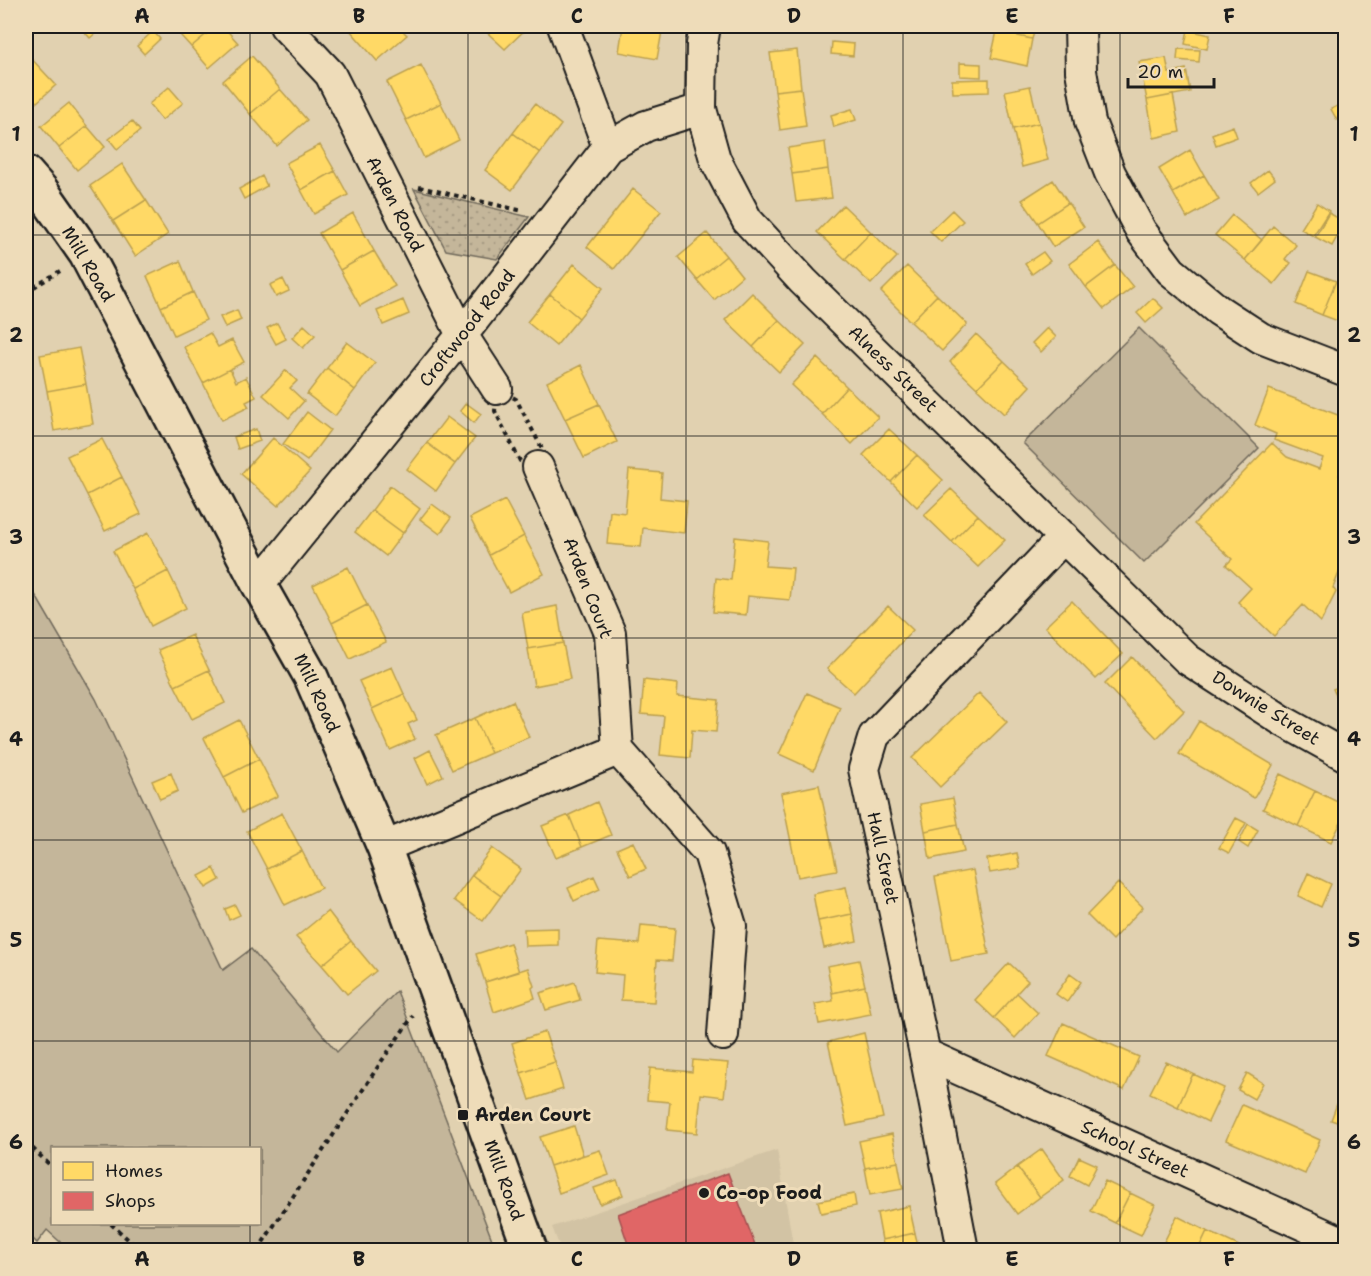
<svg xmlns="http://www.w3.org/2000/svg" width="1371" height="1276" font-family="'Shantell Sans',sans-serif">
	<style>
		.built { fill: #d2c3a4 }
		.grass { fill: url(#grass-dots); stroke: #70695b; stroke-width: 1.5 }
		.green { fill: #c4b69a; stroke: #70695b; stroke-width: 1.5; fill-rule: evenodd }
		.homes { fill: #ffd966; stroke: #bba050; stroke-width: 1.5 }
		.shops { fill: #e06666; stroke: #a55050; stroke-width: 1.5 }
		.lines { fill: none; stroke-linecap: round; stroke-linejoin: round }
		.minor-casing { stroke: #1c1c1c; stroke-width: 34 }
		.secondary-casing { stroke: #1c1c1c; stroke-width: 38 }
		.path { stroke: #1c1c1c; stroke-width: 4; stroke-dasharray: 4.5 4.5; stroke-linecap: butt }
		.minor { stroke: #eedcb9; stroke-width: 30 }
		.secondary { stroke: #eedcb9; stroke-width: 33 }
		.grid { fill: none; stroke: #1c1c1c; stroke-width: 1.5; stroke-opacity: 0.55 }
		.poi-dot { fill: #1c1c1c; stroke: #eedcb9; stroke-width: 2 }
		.labels { text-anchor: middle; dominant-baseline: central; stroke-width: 6; stroke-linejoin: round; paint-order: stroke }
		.street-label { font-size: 18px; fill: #1c1c1c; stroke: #eedcb9 }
		.poi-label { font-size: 18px; font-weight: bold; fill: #1c1c1c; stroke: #eedcb9; text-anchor: start }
		.neatline { fill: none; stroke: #1c1c1c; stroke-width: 2 }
		.grid-label { font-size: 20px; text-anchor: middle; font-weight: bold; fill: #1c1c1c }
	</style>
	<defs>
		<pattern id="grass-dots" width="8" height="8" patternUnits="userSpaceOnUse" patternTransform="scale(1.5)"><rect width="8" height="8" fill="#c4b69a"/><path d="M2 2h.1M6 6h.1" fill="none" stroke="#a89c84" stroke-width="1.8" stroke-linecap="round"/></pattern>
	</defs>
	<rect width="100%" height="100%" fill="#e1d1b0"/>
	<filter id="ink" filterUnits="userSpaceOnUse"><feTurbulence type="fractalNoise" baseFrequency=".0167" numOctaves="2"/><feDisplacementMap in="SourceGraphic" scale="12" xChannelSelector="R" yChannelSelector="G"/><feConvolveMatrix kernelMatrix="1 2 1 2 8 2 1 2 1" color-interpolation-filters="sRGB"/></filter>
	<g filter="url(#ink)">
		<!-- built -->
		<path class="built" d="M777,1150l17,100h-233l-9,-23z"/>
		<!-- grass -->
		<path class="grass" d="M414,189l115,28 -32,42 -51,-9z"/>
		<!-- green -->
		<path class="green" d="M1139,328l120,120 -115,115 -121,-120z
			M26,579l70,120 127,271 28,-21 86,103 60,-61 99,259h-427l-22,-20 -10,13 -11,-11zM52,1148h208v76h-208z"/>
		<!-- homes -->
		<path class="homes" d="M86,26h18l-14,12 -8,-9z
			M172,26h44l-25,21z
			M216,26h7l15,17 -29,25 -18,-21z
			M355,26h43l9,9 -30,26 -27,-31z
			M480,26h49l-24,23z
			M623,26h40l-6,33 -38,-7z
			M773,26h37v2l-36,5z
			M973,26h63l-4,13z
			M1188,30l22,5 -3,14 -22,-5z
			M153,31l7,8 -16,15 -7,-8z
			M997,31l35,8 -5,27 -36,-8z
			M832,42l22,2 -1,12 -22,-2z
			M1178,49l22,1 -1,12 -22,-2z
			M797,50l4,38 -26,3 -5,-38z
			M28,55l28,30 -29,26 -1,-1v-53z
			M252,56l28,33 -30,25 -27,-33z
			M1166,58l3,15 17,-4 4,23 -43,8 -8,-38z
			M960,63l21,1v13l-21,-1z
			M421,65l20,38 -35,17 -19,-38z
			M989,79v13l-36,1 -1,-13z
			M1030,86l9,37 -26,6 -8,-38z
			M169,87l14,16 -21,17 -13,-16z
			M801,88l5,38 -26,4 -5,-39z
			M280,89l27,31 -30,26 -27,-32z
			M1173,95l7,37 -26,6 -7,-38z
			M1346,102v15l-9,3 -6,-11z
			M69,103l18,23 -28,22 -18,-22z
			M441,103l18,37 -35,18 -18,-38z
			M535,104l26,21 -21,28 -27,-20z
			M852,109l4,11 -22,7 -3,-12z
			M132,121l8,10 -23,18 -8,-10z
			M1039,123l9,37 -26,7 -9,-38z
			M87,126l18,21 -28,23 -18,-22z
			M1233,126l4,11 -21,8 -4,-11z
			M513,133l27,20 -28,37 -27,-20z
			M825,142l3,27 -36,5 -4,-26z
			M320,145l15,26 -34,19 -15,-27z
			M1190,150l14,25 -31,18 -14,-24z
			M122,164l24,36 -33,21 -23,-35z
			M828,169l4,29 -36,4 -4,-28z
			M1268,170l7,9 -17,13 -7,-9z
			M335,171l13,24 -34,19 -13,-24z
			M1204,175l15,25 -32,18 -14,-25z
			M262,176l5,10 -23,13 -5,-10z
			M1053,180l15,23 -30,20 -16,-23z
			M633,189l28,22 -47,58 -27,-22z
			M146,200l22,34 -33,22 -22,-35z
			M1068,203l16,24 -31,20 -15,-24z
			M1317,203l12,8 -16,25 -12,-7z
			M843,205l28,27 -26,27 -28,-27z
			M952,210l11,11 -22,21 -11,-11z
			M353,213l21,38 -34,19 -21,-37z
			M1329,213l16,9 -13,24 -17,-9z
			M1232,215l30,25 -17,20 -30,-25z
			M1273,226l23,19 -11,14 6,4 -17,21 -29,-24z
			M871,232l26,25 -26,27 -26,-25z
			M707,233l19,23 -29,24 -19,-23z
			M1098,242l17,23 -29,22 -17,-23z
			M374,251l21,35 -35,20 -20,-36z
			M1043,252l7,9 -18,13 -7,-10z
			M726,256l16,20 -28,24 -17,-20z
			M180,261l13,31 -32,15 -14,-31z
			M574,264l29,24 -24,30 -29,-24z
			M1115,265l18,22 -29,22 -18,-22z
			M907,266l30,29 -26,27 -30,-30z
			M1309,271l27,10 -14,34 -26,-11z
			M283,279l6,12 -13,6 -6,-12z
			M1336,281l10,4v39l-24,-9z
			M193,292l13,28 -32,15 -13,-28z
			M752,293l27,27 -26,27 -28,-27z
			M550,294l29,24 -23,28 -29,-24z
			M937,295l30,29 -25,27 -31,-29z
			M1153,298l10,10 -17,15 -9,-10z
			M403,300l6,14 -26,11 -6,-14z
			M237,310l4,10 -16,7 -5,-10z
			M779,320l26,25 -26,27 -26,-25z
			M277,323l9,16 -10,5 -9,-16z
			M304,325l11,10 -12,13 -11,-10z
			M1047,328l9,9 -15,15 -9,-9z
			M210,333l8,14 14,-7 12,22 -41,21 -19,-36z
			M976,334l28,27 -27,27 -27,-26z
			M347,342l28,21 -20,27 -28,-22z
			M79,348l7,36 -39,7 -7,-36z
			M817,358l30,29 -25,27 -31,-29z
			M1004,361l26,25 -26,28 -27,-26z
			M581,365l18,39 -34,15 -18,-37z
			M327,368l28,22 -20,26 -28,-22z
			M230,369l6,13 10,-5 10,20 -10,5 3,5 -27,13 -19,-37z
			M286,370l11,11 -7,7 14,13 -15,17 -26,-23z
			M86,384l7,40 -39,7 -7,-40z
			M847,387l31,30 -26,27 -30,-30z
			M1269,389l77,29v40l-7,17 7,3v77l-13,33 3,4 -15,30 -18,-17 -29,31 -36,-34 13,-14 -25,-23 6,-6 -38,-35 78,-81 15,14 32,12 4,-11 -49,-18 2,-6 -21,-9z
			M466,403l15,11 -7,9 -14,-12z
			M599,404l18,38 -33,16 -19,-39z
			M307,412l23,18 -23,31 -24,-17z
			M447,417l28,21 -20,26 -28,-21z
			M256,429l4,12 -22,8 -4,-12z
			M889,429l28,26 -26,27 -28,-27z
			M273,438l37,33 -32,35 -37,-32z
			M102,439l20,38 -35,18 -20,-39z
			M427,443l28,21 -19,27 -29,-22z
			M917,455l26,25 -26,27 -26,-25z
			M629,470l33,3 -2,25 27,3 -3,32 -41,-5 -2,19 -34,-3 3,-33 15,2z
			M122,477l19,37 -36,17 -18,-36z
			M390,486l30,23 -17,24 -31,-23z
			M951,489l27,26 -26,27 -28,-27z
			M505,500l19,36 -35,19 -19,-37z
			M432,504l19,14 -11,16 -20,-15z
			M372,510l31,23 -17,23 -31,-24z
			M978,515l27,25 -27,27 -26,-25z
			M148,533l20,38 -35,18 -20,-38z
			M524,536l20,38 -35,18 -20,-37z
			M735,537l33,4 -3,25 28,2 -3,32 -42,-4 -2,19 -33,-3 3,-34 15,2z
			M348,567l19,38 -35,18 -19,-38z
			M168,571l18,37 -35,18 -18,-37z
			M1072,601l51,53 -27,25 -51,-52z
			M367,605l19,37 -36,17 -18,-36z
			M557,606l6,37 -35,6 -6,-36z
			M888,606l25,24 -59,63 -27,-24z
			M192,635l17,35 -34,16 -17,-36z
			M563,643l7,36 -36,7 -6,-37z
			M1132,657l52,54 -27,27 -52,-54z
			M392,667l12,27 -32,15 -13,-28z
			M209,670l16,33 -33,16 -17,-33z
			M644,680l34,4 -1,12 42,4 -3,32 -24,-2 -2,28 -30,-3 4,-39 -23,-2z
			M1346,684v34l-13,-29z
			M807,693l33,14 -26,63 -35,-16z
			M979,693l28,29 -67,65 -28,-29z
			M404,694l13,26 -9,4 7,15 -25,11 -18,-41z
			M513,701l16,36 -38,16 -16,-35z
			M475,718l16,35 -39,17 -16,-35z
			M239,720l20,39 -35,18 -20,-39z
			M1199,721l74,44 -19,33 -75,-44z
			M430,750l13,26 -16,8 -12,-26z
			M259,759l19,37 -36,17 -18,-36z
			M171,773l7,18 -18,8 -8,-18z
			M1280,774l35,17 -17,35 -35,-17z
			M819,785l18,85 -39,7 -17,-84z
			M1315,791l31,15v7l-15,29 -33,-16z
			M953,798l5,26 -33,7 -5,-27z
			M597,802l14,33 -29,12 -13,-32z
			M282,813l20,38 -35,18 -20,-38z
			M569,815l13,32 -26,11 -14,-32z
			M1236,818l10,5 -17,30 -10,-5z
			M958,824l6,28 -34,7 -5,-28z
			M1248,824l10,6 -10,18 -9,-6z
			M633,842l13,27 -16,7 -13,-27z
			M492,848l29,21 -20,27 -29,-21z
			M302,851l19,37 -36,17 -18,-36z
			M1017,853l3,15 -30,5 -3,-14z
			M214,868l6,12 -14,8 -7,-12z
			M973,870l16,84 -38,7 -16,-84z
			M1308,873l23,11 -10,23 -23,-11z
			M472,875l29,21 -18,25 -29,-21z
			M594,876l6,13 -26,12 -6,-13z
			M1118,883l25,24 -31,33 -25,-25z
			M846,887l6,27 -34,7 -5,-27z
			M235,905l5,10 -11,5 -4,-11z
			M328,911l23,30 -29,24 -26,-28z
			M852,914l5,27 -33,7 -6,-27z
			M641,925l34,3 -3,33 -15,-1 -3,42 -33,-2 2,-25 -28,-3 3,-31 41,3z
			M558,928v17l-33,1 -1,-17z
			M351,941l25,30 -29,23 -25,-29z
			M510,943l9,29 -34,10 -9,-28z
			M859,960l6,26 -33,7 -5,-27z
			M1009,963l19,18 -34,37 -19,-18z
			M528,968l6,18 -2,2 3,10 -41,14 -9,-30z
			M1070,974l11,8 -14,20 -11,-8z
			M575,982l5,18 -34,10 -6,-17z
			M865,986l6,28 -52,10 -4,-20 18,-3 -1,-8z
			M1017,993l21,20 -23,25 -21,-20z
			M1063,1023l76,34 -15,33 -76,-34z
			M545,1032l10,30 -34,11 -9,-30z
			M864,1033l19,85 -36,8 -19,-84z
			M693,1060l35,3 -4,34 -23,-3 -4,39 -30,-3 3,-28 -23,-2 3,-32 42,4z
			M555,1062l8,27 -33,11 -9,-27z
			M1166,1062l27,12 -15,33 -28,-14z
			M1247,1073l16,10 -9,16 -16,-9z
			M1193,1074l31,14 -16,34 -30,-15z
			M1341,1093l5,2v23l-3,6 -12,-4z
			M1242,1105l78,35 -15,34 -79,-34z
			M574,1126l9,29 -33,11 -10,-29z
			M892,1134l6,28 -33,6 -6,-27z
			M1042,1149l22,31 -24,17 -23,-30z
			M600,1150l9,25 -50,18 -9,-27z
			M1079,1157l18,8 -10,20 -17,-9z
			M898,1162l5,27 -33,6 -5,-27z
			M1017,1167l23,30 -23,17 -22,-30z
			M617,1180l6,15 -23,9 -6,-16z
			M1105,1181l25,12 -15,30 -24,-12z
			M1130,1193l25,12 -14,30 -26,-12z
			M854,1194l2,12 -35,7 -3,-12z
			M909,1206l6,27 -33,7 -5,-27z
			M1177,1216l30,15 -9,19h-38z
			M1207,1231l32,15 -3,4h-38z
			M915,1233l4,17h-35l-2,-10z
			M1040,1244l1,6h-33z"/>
		<!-- shops -->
		<path class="shops" d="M728,1173l29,77h-127l-12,-36z"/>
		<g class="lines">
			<defs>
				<path id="minor" d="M285,26l45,48 132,261 35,54
					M563,26l45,121
					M705,26l-3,18 -1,65 14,50 32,61 56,61 384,378 96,62 63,35
					M1080,26l1,45 9,51 20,51 31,58 30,40 47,39 43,28 85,33
					M538,467l72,166 8,117 91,103 22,73 -8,109
					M259,585l203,-250 146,-188 38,-21 55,-17
					M384,847l234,-97
					M925,1054l421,190
					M963,1250l-38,-196 -61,-285 10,-33 190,-199"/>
				<path id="secondary" d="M26,173l15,17 45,64 173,331 52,92 73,170 146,403"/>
			</defs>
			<!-- minor casing -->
			<use href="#minor" class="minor-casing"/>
			<!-- secondary casing -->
			<use href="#secondary" class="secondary-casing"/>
			<!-- path -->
			<path class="path" d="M419,187l104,24
				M26,292l34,-21
				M497,389l19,10 29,55 -7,13 -18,-6 -25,-50z
				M26,1142l26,25
				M111,1224l29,26
				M258,1250l123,-188 32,-46"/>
			<!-- minor -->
			<use href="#minor" class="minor"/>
			<!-- secondary -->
			<use href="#secondary" class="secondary"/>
		</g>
	</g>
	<!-- grid -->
	<path class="grid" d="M250,26v1122M468,26v1224M686,26v1224M903,26v1224M1120,26v1224M26,235h1320M26,436h1320M26,638h1320M26,840h1320M26,1041h1320M250,1224v26"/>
	<!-- markers -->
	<g class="poi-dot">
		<rect x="457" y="1109" width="12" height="12" rx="3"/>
		<circle cx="704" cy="1193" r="6"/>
	</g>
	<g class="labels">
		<!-- street labels -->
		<g class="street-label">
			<text transform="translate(395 204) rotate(63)">Arden Road</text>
			<text transform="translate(88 264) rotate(59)">Mill Road</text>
			<text transform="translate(467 328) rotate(-52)">Croftwood Road</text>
			<text transform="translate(893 369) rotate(44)">Alness Street</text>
			<text transform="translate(588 588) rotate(69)">Arden Court</text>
			<text transform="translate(317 693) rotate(65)">Mill Road</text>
			<text transform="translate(1266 708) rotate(32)">Downie Street</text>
			<text transform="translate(883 858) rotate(78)">Hall Street</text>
			<text transform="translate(1135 1149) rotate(24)">School Street</text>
			<text transform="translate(504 1180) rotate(70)">Mill Road</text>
		</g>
		<!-- poi labels -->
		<g class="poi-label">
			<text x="475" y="1115">Arden Court</text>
			<text x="716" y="1193">Co-op Food</text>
		</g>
	</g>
	<!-- margin -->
	<rect width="1371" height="1276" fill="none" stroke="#eedcb9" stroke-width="66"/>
	<!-- legend -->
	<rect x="51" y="1147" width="210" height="78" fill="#eedcb9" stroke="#9a8f7a" stroke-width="1.5"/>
	<rect x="63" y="1162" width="30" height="18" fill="#ffd966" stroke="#9a8f7a" stroke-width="1.5"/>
	<text x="105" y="1177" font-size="18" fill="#1c1c1c">Homes</text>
	<rect x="63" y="1192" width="30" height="18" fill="#e06666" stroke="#9a8f7a" stroke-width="1.5"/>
	<text x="105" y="1207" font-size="18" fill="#1c1c1c">Shops</text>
	<!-- scale -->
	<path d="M1128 78v9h86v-9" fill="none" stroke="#1c1c1c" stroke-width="3"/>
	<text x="1137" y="78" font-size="18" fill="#1c1c1c" stroke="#eedcb9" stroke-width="4.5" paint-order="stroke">20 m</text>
	<rect x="33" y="33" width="1305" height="1210" class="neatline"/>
	<g class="grid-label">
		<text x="142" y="23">A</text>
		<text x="359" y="23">B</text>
		<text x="577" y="23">C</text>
		<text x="794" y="23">D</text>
		<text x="1012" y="23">E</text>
		<text x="1229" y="23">F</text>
		<text x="16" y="141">1</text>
		<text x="1354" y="141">1</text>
		<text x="16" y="342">2</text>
		<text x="1354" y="342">2</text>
		<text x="16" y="544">3</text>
		<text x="1354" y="544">3</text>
		<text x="16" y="746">4</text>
		<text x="1354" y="746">4</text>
		<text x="16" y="947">5</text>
		<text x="1354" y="947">5</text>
		<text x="16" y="1149">6</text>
		<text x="1354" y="1149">6</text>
		<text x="142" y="1266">A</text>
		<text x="359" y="1266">B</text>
		<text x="577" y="1266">C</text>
		<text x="794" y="1266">D</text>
		<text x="1012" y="1266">E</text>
		<text x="1229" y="1266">F</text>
	</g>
</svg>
